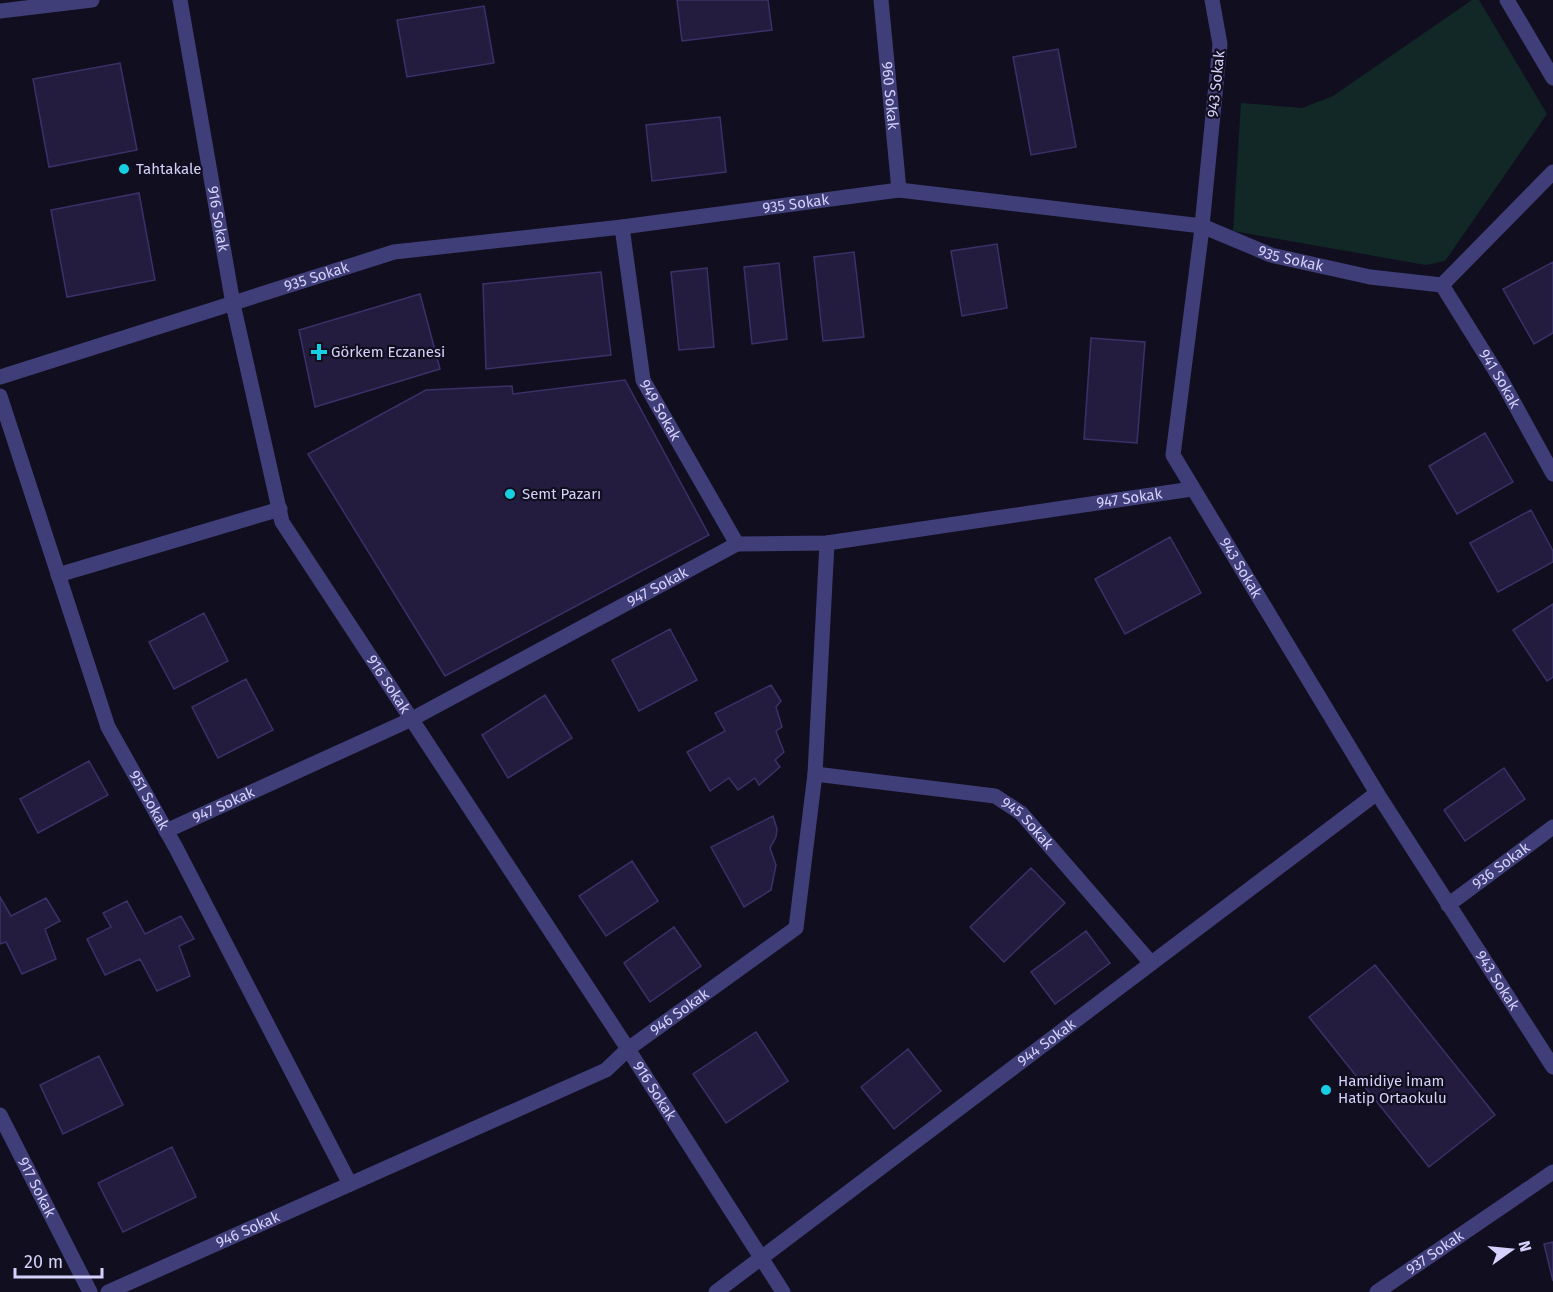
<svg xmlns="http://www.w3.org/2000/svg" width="1553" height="1292" font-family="'Fira Sans',sans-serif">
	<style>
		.green { fill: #122827 }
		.building { fill: #231c3e; stroke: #3b3168; stroke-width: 1.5 }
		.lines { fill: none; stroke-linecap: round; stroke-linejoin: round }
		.minor { stroke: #403e79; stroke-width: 15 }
		.poi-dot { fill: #16cfe2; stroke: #110f1f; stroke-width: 2 }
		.labels { text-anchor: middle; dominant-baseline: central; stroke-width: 4.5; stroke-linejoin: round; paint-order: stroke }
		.street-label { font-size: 15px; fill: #d5d1fb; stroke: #110f1f }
		.poi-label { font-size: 15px; fill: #d5d1fb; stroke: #110f1f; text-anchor: start }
	</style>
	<rect width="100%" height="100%" fill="#110f1f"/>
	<!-- green -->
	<path class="green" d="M1472,0h7l68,114 -102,147 -19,4 -193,-34 8,-128 61,5 31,-12z"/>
	<!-- building -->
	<path class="building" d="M677,0h91l4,30 -90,11z
		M484,6l10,57 -87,14 -10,-57z
		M1058,49l18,98 -45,8 -18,-98z
		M120,63l17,87 -88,17 -16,-88z
		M720,117l6,55 -74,9 -6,-56z
		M139,193l16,87 -88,17 -16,-87z
		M997,244l10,64 -45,8 -11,-65z
		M854,252l10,85 -41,4 -9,-84z
		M1553,262v71l-19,11 -31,-55z
		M779,263l8,76 -35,5 -8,-77z
		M707,268l7,79 -35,3 -8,-78z
		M601,272l10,83 -125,14 -3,-85z
		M420,294l20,75 -125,38 -16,-77z
		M1091,338l54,4 -8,101 -53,-4z
		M625,380l84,155 -264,141 -137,-222 118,-64 86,-4 1,8z
		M1485,433l28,49 -56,32 -28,-48z
		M1531,510l22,41v11l-55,30 -28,-49z
		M1170,537l31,56 -76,41 -30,-55z
		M1553,604v73l-6,4 -34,-51z
		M204,613l24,48 -54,28 -25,-47z
		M670,629l27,51 -58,31 -27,-51z
		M246,679l27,51 -55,28 -26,-51z
		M771,685l10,16 -5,6 6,20 -6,4 8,21 -9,8 5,7 -21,18 -4,-7 -17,12 -9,-12 -19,13 -23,-39 38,-21 -10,-18z
		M545,695l27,43 -64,40 -26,-43z
		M89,761l19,34 -70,38 -18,-34z
		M1504,768l21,31 -60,42 -21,-31z
		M773,816l4,13 -1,8 -6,11 6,17 -5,25 -27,17 -33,-60z
		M632,861l26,40 -52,35 -27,-40z
		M1031,868l34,35 -61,59 -34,-35z
		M0,897l11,19 35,-18 14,23 -15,8 11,30 -34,15 -16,-32 -6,2z
		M127,901l18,33 36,-18 13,23 -15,7 11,30 -33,15 -17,-32 -35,16 -18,-36 24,-12 -8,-14z
		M674,927l27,39 -51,36 -26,-39z
		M1086,931l24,32 -55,41 -24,-32z
		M1375,965l120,150 -66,52 -120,-150z
		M756,1032l32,49 -62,42 -33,-49z
		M908,1049l33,42 -47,38 -33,-42z
		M99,1056l24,49 -60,29 -23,-49z
		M172,1147l24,50 -73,35 -25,-49z
		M1553,1242v39l-9,-37z"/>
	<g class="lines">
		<!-- minor -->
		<g class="minor">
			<path id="s1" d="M180,0l53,304 49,218 346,527 155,243"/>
			<path id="s2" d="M881,0l18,190"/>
			<path id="s3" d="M1212,0l8,44 -19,192 -28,219 204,338 176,274"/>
			<path d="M1507,0l46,78"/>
			<path d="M0,11l92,-11"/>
			<path id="s4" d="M622,227l21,153 94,164"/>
			<path id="s5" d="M1442,285l61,98 50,91"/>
			<path id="s6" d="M0,377l394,-125 228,-25 277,-37 303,36 69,29 99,22 72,8 111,-113"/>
			<path id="s7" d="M0,396l108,331 68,121 174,336"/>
			<path d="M58,575l222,-66"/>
			<path id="s8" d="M815,774l180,22 26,17 130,150"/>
			<path id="s9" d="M166,831l246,-112 325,-175 90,-1 365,-54"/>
			<path id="s10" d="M1448,905l105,-78"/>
			<path id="s11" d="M0,1115l90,177"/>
			<path id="s12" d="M108,1292l498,-222 22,-21 168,-121 19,-154 12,-231"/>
			<path id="s13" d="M716,1292l661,-499"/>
			<path id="s14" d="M1377,1292l176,-120"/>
		</g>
	</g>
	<!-- markers -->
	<g class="poi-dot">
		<circle cx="124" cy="169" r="6"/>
		<path d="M316 343h6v6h6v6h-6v6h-6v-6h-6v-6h6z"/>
		<circle cx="510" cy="494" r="6"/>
		<circle cx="1326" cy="1090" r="6"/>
	</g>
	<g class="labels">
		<!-- street labels -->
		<g class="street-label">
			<text transform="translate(1216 84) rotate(-84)">943 Sokak</text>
			<text stroke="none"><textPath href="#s2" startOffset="96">960 Sokak</textPath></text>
			<text stroke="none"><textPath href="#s6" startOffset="818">935 Sokak</textPath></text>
			<text stroke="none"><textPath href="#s1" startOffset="222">916 Sokak</textPath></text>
			<text stroke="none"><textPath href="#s6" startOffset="1322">935 Sokak</textPath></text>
			<text stroke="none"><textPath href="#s6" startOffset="332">935 Sokak</textPath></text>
			<text stroke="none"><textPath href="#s5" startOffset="110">941 Sokak</textPath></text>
			<text stroke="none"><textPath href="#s4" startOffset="189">949 Sokak</textPath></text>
			<text stroke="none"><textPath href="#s9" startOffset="1035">947 Sokak</textPath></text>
			<text stroke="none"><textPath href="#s3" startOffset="590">943 Sokak</textPath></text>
			<text stroke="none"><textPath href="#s9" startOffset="549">947 Sokak</textPath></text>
			<text stroke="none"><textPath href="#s1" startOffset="726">916 Sokak</textPath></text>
			<text stroke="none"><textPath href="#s7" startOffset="432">951 Sokak</textPath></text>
			<text stroke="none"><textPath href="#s9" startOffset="63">947 Sokak</textPath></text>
			<text stroke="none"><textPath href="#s8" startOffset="224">945 Sokak</textPath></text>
			<text stroke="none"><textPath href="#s10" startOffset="66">936 Sokak</textPath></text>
			<text stroke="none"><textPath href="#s3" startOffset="1076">943 Sokak</textPath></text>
			<text stroke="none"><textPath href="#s12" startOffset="639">946 Sokak</textPath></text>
			<text stroke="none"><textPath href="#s13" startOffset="414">944 Sokak</textPath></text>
			<text stroke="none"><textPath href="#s1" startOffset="1212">916 Sokak</textPath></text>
			<text stroke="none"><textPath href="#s11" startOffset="81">917 Sokak</textPath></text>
			<text stroke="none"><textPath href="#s12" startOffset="153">946 Sokak</textPath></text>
			<text stroke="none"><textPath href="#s14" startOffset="70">937 Sokak</textPath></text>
		</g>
		<!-- poi labels -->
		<g class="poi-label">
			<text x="136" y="169">Tahtakale</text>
			<text x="331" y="352">Görkem Eczanesi</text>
			<text x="522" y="494">Semt Pazarı</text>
			<text x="1338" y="1081">Hamidiye İmam<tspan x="1338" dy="17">Hatip Ortaokulu</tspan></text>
		</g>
	</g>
	<!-- north arrow -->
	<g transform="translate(1511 1250) rotate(75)" stroke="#110f1f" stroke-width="4.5" paint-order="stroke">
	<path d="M0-4.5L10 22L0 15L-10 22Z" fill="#d5d1fb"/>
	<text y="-9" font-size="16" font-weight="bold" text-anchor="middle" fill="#d5d1fb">N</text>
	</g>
	<!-- scale -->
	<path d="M15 1268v9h87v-9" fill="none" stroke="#d5d1fb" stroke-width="3"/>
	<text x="24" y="1268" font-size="18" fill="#d5d1fb" stroke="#110f1f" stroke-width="4.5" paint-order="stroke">20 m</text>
</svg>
